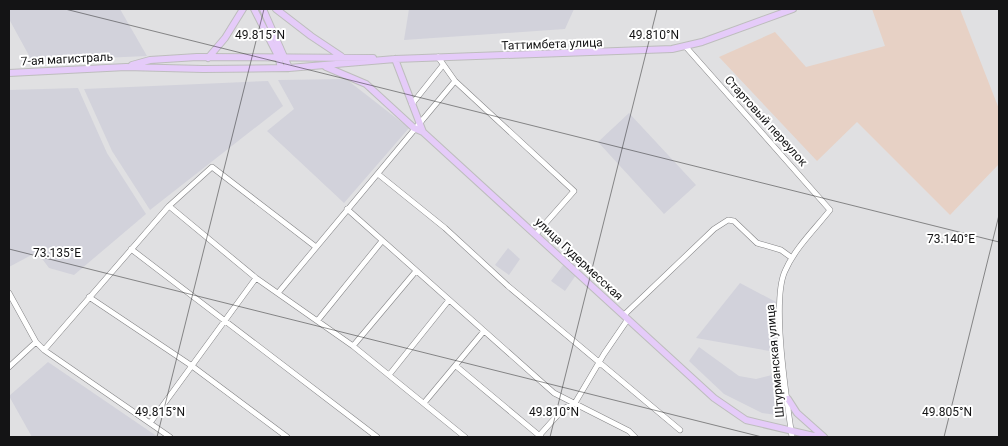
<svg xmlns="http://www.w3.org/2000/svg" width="1008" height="446" font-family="Roboto,sans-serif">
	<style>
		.commercial { fill: #e7d1c5 }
		.built { fill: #d2d2db }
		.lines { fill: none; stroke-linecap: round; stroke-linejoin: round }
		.minor-casing { stroke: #838385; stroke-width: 6 }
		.major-casing { stroke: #bdbdbd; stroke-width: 8 }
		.minor { stroke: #fff; stroke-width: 5 }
		.major { stroke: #e5cbf9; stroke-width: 6 }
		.ticks { fill: none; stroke: #141415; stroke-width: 1; stroke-opacity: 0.45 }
		.labels { text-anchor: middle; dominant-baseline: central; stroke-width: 4; stroke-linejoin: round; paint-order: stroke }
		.street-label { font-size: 12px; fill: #141415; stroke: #fff }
		.ticks-label { font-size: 12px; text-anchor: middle; fill: #141415; stroke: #fff; stroke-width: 4; stroke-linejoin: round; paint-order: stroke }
	</style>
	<rect width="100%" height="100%" fill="#e0e0e2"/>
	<!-- commercial -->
	<path class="commercial" d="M872,9h88l39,100v55l-49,51 -93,-93 -40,39 -98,-104 56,-25 31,35 79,-21z"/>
	<!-- built -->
	<path class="built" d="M9,9h111l27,47 -115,5 -23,-42z
		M409,9h165l-9,20 -161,11z
		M346,79l63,49 -65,75 -77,-72 27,-22 -16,-29z
		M268,81l15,25 -133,104 -38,-59 -28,-62z
		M78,88l29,65 39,61 -72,61 -25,-7 -12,-16 -28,15v-177z
		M629,113l67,72 -32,29 -66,-72z
		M508,248l12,11 -11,16 -14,-10z
		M564,264l12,11 -11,16 -14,-10z
		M740,283l36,19 -1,50 -79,-14z
		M699,347l40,29 17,3 24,-6 4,43 -22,-3 -38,-19 -35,-33z
		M48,362l110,75h-126l-23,-41z"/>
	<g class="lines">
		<defs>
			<path id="minor" d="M686,47l144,163c-15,19 -35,38 -45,61 -14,30 2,130 7,166
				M438,57l17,24 119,110 -38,43
				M412,104l31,-39
				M378,174l67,54 63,58 172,144
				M169,206l87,72 97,68 112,91
				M347,209l207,184 75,38 6,6
				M131,249l246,188
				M9,293l27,49 8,8 126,87
				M278,293l177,-212
				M89,297l103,69 95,71
				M624,315l90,-86 14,-9 6,1 23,22 24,7 11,8
				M318,320l64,-79
				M353,346l63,-75
				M44,350l125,-144 43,-39 104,80
				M456,366l85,71
				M9,367l27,-25
				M389,375l60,-75
				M424,403l60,-72
				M150,423l106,-145
				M538,437l25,-28 12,-6 29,-49 24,-35"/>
			<path id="major" d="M254,9l24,47 3,12
				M263,9l26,59
				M276,9l35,27 30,20
				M208,58l17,-20 18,-29
				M395,59l28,73 291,266 32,22 72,17
				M132,65l18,-5 47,-3 176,1
				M326,67l40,17 48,44 9,4
				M9,73l117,-6 77,2 86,-1 106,-9 277,-10 30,-7 91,-33
				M788,399l9,14 27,24"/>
		</defs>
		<!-- minor casing -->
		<use href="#minor" class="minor-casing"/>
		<!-- major casing -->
		<use href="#major" class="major-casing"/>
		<!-- minor -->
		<use href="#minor" class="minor"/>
		<!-- major -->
		<use href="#major" class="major"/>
	</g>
	<!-- ticks -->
	<path class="ticks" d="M65,9l934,233M9,249l753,188M157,437l107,-428M550,437l107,-428M944,437l55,-222"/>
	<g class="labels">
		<!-- street labels -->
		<g class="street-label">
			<text transform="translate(552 44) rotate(-2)">Таттимбета улица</text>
			<text transform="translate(67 59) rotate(-3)">7-ая магистраль</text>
			<text transform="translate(766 121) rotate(48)">Стартовый переулок</text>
			<text transform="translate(579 259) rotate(43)">улица Гудермесская</text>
			<text transform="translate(775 361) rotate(-95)">Штурманская улица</text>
		</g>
	</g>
	<g class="ticks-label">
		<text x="260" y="39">49.815°N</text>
		<text x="654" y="39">49.810°N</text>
		<text x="951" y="243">73.140°E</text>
		<text x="57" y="257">73.135°E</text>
		<text x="160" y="416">49.815°N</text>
		<text x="554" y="416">49.810°N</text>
		<text x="947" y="416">49.805°N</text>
	</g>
	<!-- border -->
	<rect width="1008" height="446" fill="none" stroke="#141415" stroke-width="20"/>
</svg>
